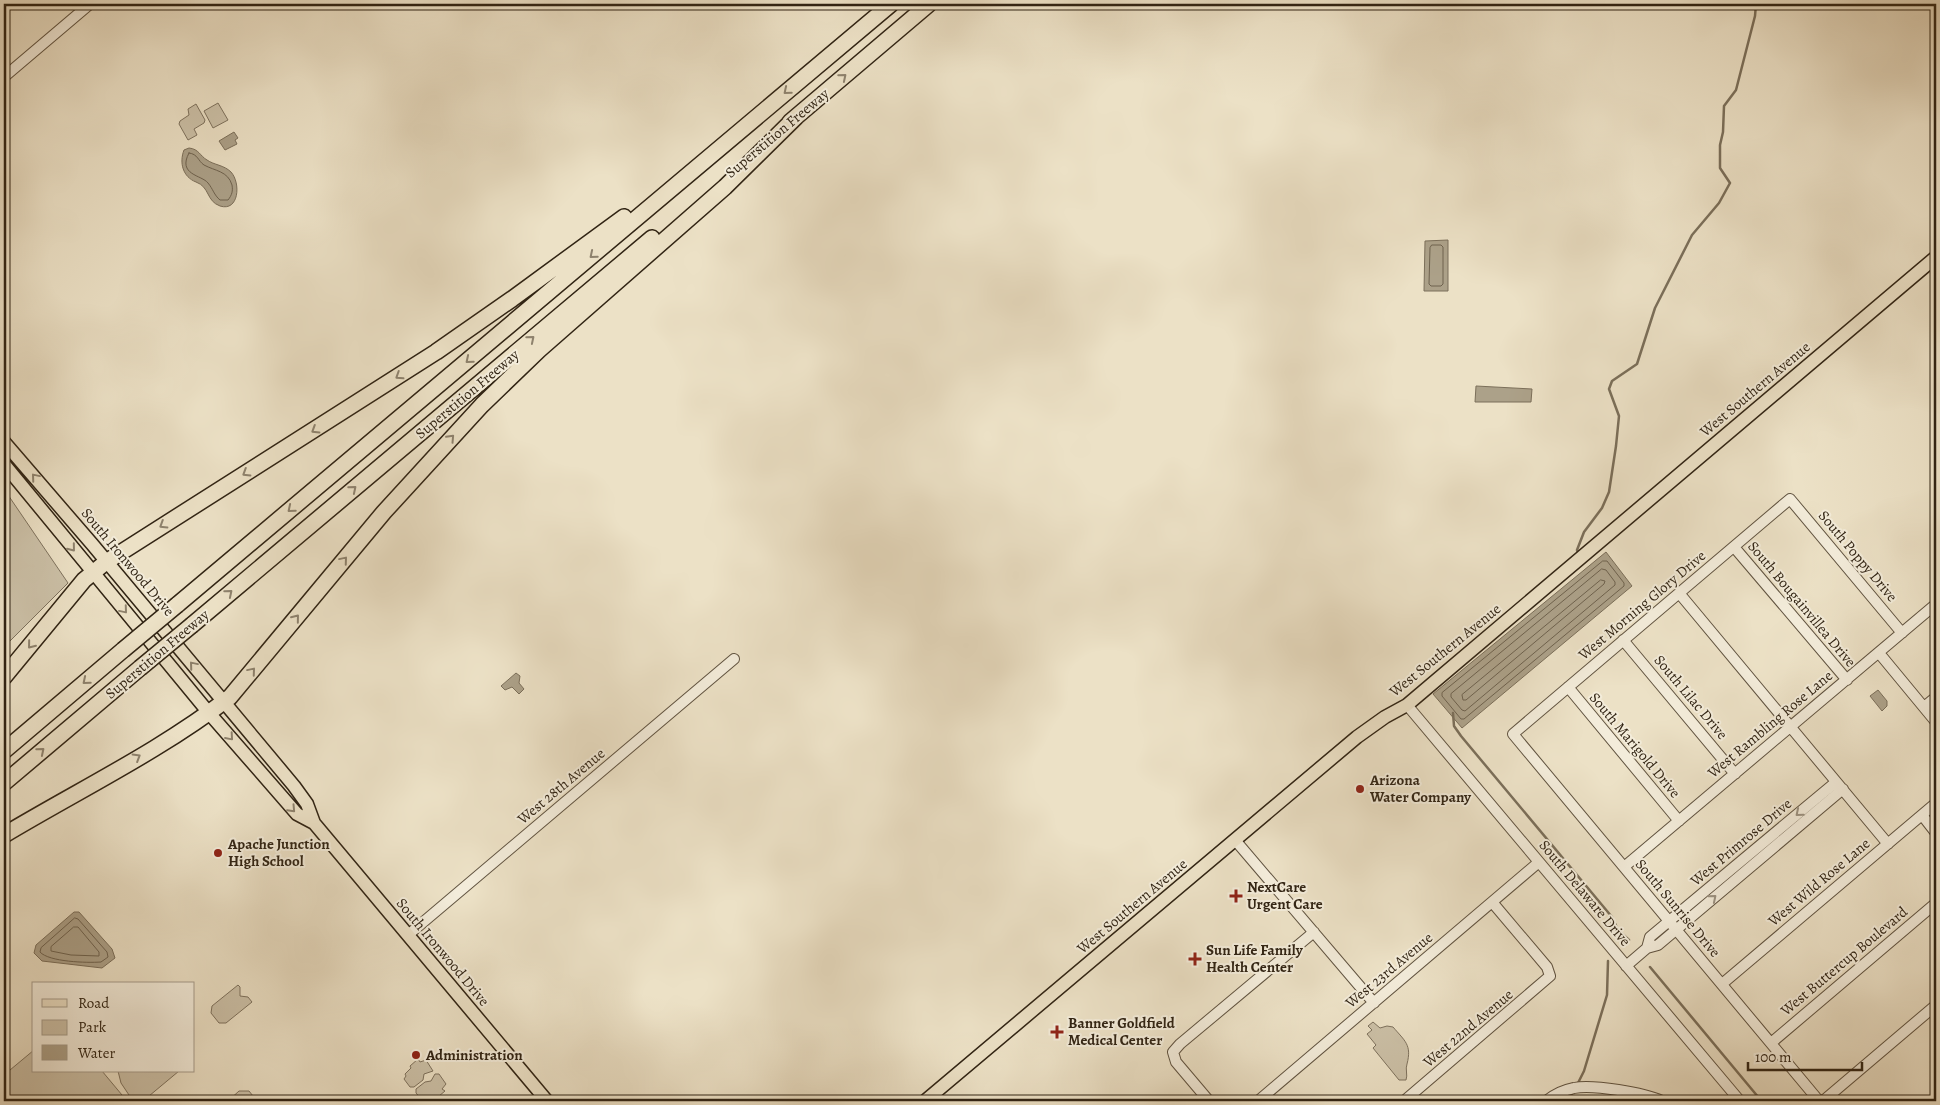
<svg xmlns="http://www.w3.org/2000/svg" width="1940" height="1105" font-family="Alegreya,serif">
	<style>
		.green { fill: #ccc1a8; stroke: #7e725e }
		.water { fill: #aca189; stroke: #7b6f5a }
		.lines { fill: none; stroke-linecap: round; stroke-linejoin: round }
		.shore { stroke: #6e624e; stroke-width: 1 }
		.stream { stroke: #7b6f5a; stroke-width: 2.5 }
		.minor-casing { stroke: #605340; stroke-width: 12 }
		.major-casing { stroke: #312414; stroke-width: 15 }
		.highway-casing { stroke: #312414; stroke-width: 18 }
		.minor { stroke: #f3ecda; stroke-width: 10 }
		.major { stroke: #ece1c6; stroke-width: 12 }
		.highway { stroke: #ece1c6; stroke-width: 15 }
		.highway-bridge-casing { stroke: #312414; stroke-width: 18; stroke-linecap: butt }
		.highway-bridge { stroke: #ece1c6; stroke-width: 15 }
		.oneway { stroke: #8e826d }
		.oneway2 { stroke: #9c9281 }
		.poi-dot { fill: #8f2418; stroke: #f3ecda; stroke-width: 2 }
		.labels { text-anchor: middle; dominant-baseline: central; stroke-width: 4; stroke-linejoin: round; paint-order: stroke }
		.street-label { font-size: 15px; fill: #312414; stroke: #f3ecda }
		.poi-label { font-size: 15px; font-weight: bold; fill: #312414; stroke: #f3ecda; text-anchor: start }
	</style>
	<rect width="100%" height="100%" fill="#ece1c6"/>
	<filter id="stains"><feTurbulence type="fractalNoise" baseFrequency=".004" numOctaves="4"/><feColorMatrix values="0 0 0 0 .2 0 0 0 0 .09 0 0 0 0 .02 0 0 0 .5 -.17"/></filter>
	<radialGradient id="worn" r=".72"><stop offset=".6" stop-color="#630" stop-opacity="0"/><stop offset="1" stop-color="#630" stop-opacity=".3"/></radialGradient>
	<!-- green -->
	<path class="green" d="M218,103l10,17 -15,8 -9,-17z
		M196,104l9,16 -1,3 -10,6 3,6 -9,5 -9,-16 1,-3 9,-6 -1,-6z
		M4,489l64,94 -64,64z
		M238,985l2,2v9l8,1 4,5 -26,21h-7l-8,-10 1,-7z
		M1373,1022l7,6 7,-2 6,1c12,14 19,18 14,37 -2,5 1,11 -1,16h-7l-26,-32 3,-3 -9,-11 5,-4 -4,-4z
		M34,1050v21h68l25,30h-123v-26z
		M418,1059l2,3 6,-2 7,11 -9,3 -1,6 -9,7h-4l-6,-8 2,-3 -1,-2 6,-6 -1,-2z
		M118,1071h61l-36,30h-10l-12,-18z
		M435,1074h4l7,10 -4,5 3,2 -12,10h-10l-7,-8v-4l9,-7 6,-1z
		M239,1091h10l8,10h-29z"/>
	<!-- water -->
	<path class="water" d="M234,132l4,6 -3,2 2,4 -12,6 -6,-9z
		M189,148c10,1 11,8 18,12 7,5 17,5 24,12 10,11 8,40 -11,34 -14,-5 -10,-19 -24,-24 -13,-5 -17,-19 -12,-32z
		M1448,240v51h-24l1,-50z
		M1476,386l56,3 -1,13h-56z
		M1606,552l26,34 -170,142 -29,-34z
		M516,673l4,3 -1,7 5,6 -5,5 -7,-7 -7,3 -4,-4z
		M1878,690l9,11v5l-5,5 -12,-15z
		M74,912h5l33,37 3,9 -13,10 -60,-7 -8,-8 2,-8z"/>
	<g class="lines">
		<!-- shore -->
		<path class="shore" d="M189,153c9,1 9,8 15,12 11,6 24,6 28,20 1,6 0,10 -4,15h-8c-6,-5 -7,-11 -12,-17 -6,-8 -31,-8 -19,-30z
			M1432,245h9l2,2v37l-2,2h-10l-2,-2 1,-36z
			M1603,561h4l17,22v3l-160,133h-3l-19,-23v-3z
			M1602,569l4,1 9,12v3l-150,126 -3,-1 -11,-13v-3z
			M1601,580l4,1 -1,3 -138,116h-3l-1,-5z
			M75,918l3,1 29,33 1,5 -7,5c-14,1 -52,0 -61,-10l1,-4z
			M74,927h4l21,25v4l-28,-1 -20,-4v-4z"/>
		<!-- stream -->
		<path class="stream" d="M1578,553l-1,-3 7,-18 18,-24 7,-16 7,-46 3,-30 -10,-27 3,-8 25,-17 18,-56 37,-73 27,-32 11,-20 -10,-15v-23l3,-13 1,-26 12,-16 19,-74 1,-12
			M1453,713l1,13 7,10 151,181 6,13 11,10
			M1611,930l1,-11
			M1650,967l109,131
			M1577,1085l7,-14 23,-76 1,-34
			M1568,1101l5,-9"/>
		<defs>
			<path id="minor" d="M4,77l86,-73
				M1734,547l113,133
				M1679,593l209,251
				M1623,640l112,134
				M1879,653l57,69
				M1568,687l111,134
				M1407,705l333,396
				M1924,707l12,-10
				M1922,815l14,18
				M1235,840l139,163
				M1624,867l312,-263
				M408,935l326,-276
				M1647,948l3,-11 186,-155
				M1626,966l21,-18 11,-3 185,-156
				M1722,984l214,-181
				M1771,1043l165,-140
				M1209,1101l-33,-39 -3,-10 7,-8 134,-112
				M1258,1101l281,-239
				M1404,1101l146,-125 -3,-9 -55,-65
				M1546,1101c8,-6 17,-11 28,-13 19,-4 70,5 88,13
				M1819,1101l-306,-367 277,-235 112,134
				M1823,1101l113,-96"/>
			<path id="major" d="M4,442l88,102 202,242 13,18 7,19 233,278
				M4,464l205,249 88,101 17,9
				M925,1101l432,-364 28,-20 22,-12 529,-448"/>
			<path id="highway" d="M790,122l139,-118
				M177,605l714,-601
				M192,625l460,-387
				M4,677l80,-97 22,-18 330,-210 76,-53 112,-82
				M4,751l119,-101
				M4,783l136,-115
				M4,835c75,-45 156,-84 226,-138l154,-185 98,-107 57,-55 186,-163 71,-70"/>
		</defs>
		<!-- minor casing -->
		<use href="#minor" class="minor-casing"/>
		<!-- major casing -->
		<use href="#major" class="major-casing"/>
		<!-- highway casing -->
		<use href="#highway" class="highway-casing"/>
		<!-- minor -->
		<use href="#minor" class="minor"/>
		<!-- major -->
		<use href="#major" class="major"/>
		<!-- highway -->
		<use href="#highway" class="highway"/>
		<defs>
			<path id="highway-bridge" d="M123,650l54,-45
				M140,668l52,-43"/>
		</defs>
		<!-- highway-bridge casing -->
		<use href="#highway-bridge" class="highway-bridge-casing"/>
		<!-- highway-bridge -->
		<use href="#highway-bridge" class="highway-bridge"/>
	</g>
	<!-- one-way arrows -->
	<defs><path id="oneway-chevron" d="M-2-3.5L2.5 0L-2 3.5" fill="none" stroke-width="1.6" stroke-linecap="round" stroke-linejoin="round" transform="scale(1.25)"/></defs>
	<g class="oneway">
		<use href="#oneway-chevron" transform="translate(843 77) rotate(-40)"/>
		<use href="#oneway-chevron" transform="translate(787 91) rotate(140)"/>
		<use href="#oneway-chevron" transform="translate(593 255) rotate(140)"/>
		<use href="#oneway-chevron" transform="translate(531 339) rotate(-40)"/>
		<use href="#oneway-chevron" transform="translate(469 360) rotate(140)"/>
		<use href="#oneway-chevron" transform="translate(399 376) rotate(147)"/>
		<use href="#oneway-chevron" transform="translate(315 430) rotate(148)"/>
		<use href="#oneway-chevron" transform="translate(451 438) rotate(-47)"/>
		<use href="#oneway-chevron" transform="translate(246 473) rotate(148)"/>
		<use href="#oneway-chevron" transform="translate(35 477) rotate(-130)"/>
		<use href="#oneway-chevron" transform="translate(353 489) rotate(-40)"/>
		<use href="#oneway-chevron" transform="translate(291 509) rotate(140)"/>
		<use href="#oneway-chevron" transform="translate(163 525) rotate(148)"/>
		<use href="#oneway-chevron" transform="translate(72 548) rotate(51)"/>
		<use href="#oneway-chevron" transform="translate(344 560) rotate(-50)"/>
		<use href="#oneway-chevron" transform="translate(229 593) rotate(-40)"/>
		<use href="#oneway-chevron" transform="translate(124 610) rotate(50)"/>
		<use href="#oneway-chevron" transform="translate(296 618) rotate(-51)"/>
		<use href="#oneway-chevron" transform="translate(31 645) rotate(129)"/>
		<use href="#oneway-chevron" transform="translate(193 665) rotate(-130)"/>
		<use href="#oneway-chevron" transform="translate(252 671) rotate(-50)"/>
		<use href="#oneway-chevron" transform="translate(86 681) rotate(140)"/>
		<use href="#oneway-chevron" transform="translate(230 737) rotate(49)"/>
		<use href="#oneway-chevron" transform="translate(41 751) rotate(-40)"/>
		<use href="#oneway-chevron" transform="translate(137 757) rotate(-31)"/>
		<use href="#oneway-chevron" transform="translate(292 809) rotate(47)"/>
	</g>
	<g class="oneway2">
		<use href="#oneway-chevron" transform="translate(1799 813) rotate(140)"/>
		<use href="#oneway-chevron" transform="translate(1713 898) rotate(-40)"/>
	</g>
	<!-- markers -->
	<g class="poi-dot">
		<circle cx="1360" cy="789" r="5"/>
		<circle cx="218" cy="853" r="5"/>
		<path d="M1233.5 888.5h5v5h5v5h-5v5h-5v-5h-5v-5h5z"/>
		<path d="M1192.5 951.5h5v5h5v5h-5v5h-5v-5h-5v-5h5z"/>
		<path d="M1054.5 1024.5h5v5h5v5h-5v5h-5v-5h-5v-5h5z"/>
		<circle cx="416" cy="1055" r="5"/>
	</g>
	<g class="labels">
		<!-- street labels -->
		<g class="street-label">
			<text transform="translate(777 133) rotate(-40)">Superstition Freeway</text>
			<text transform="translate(1755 389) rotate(-40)">West Southern Avenue</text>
			<text transform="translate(467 394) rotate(-40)">Superstition Freeway</text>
			<text transform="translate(1858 556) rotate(50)">South Poppy Drive</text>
			<text transform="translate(128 562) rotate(50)">South Ironwood Drive</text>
			<text transform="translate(1802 604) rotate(50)">South Bougainvillea Drive</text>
			<text transform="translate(1642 605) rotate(-40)">West Morning Glory Drive</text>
			<text transform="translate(1445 650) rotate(-39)">West Southern Avenue</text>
			<text transform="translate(157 654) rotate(-40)">Superstition Freeway</text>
			<text transform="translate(1691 697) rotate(50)">South Lilac Drive</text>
			<text transform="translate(1770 724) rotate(-40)">West Rambling Rose Lane</text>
			<text transform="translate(1635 745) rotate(50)">South Marigold Drive</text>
			<text transform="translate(561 786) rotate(-40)">West 28th Avenue</text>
			<text transform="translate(1741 842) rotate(-40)">West Primrose Drive</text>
			<text transform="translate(1819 882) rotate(-40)">West Wild Rose Lane</text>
			<text transform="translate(1585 893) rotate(50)">South Delaware Drive</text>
			<text transform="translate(1132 906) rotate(-40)">West Southern Avenue</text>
			<text transform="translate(1678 908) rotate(50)">South Sunrise Drive</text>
			<text transform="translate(443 952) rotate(50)">South Ironwood Drive</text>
			<text transform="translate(1844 961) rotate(-40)">West Buttercup Boulevard</text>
			<text transform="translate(1389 970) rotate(-40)">West 23rd Avenue</text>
			<text transform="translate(1468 1028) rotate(-40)">West 22nd Avenue</text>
		</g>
		<!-- poi labels -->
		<g class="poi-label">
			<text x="1370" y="780">Arizona<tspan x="1370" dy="17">Water Company</tspan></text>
			<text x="228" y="844">Apache Junction<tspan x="228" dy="17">High School</tspan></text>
			<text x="1247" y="887">NextCare<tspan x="1247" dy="17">Urgent Care</tspan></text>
			<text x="1206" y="950">Sun Life Family<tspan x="1206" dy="17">Health Center</tspan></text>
			<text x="1068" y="1023">Banner Goldfield<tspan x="1068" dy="17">Medical Center</tspan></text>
			<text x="426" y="1055">Administration</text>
		</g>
	</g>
	<!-- margin -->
	<rect width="1940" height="1105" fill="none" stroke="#ece1c6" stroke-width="20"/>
	<rect x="5" y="5" width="1930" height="1095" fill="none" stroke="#312414" stroke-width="2.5"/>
	<rect x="10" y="10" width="1920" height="1085" fill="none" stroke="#312414"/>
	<!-- legend -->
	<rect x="32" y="982" width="162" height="90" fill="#f3ecda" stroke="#a59c8b"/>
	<rect x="42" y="999" width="25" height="8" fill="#ece1c6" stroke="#a59c8b"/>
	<text x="78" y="1008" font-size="15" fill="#312414">Road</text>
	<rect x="42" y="1020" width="25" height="15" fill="#ccc1a8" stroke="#a59c8b"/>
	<text x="78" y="1032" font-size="15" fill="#312414">Park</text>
	<rect x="42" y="1045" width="25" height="15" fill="#aca189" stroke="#a59c8b"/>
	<text x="78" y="1058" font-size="15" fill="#312414">Water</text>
	<!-- scale -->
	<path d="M1748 1062v8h114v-8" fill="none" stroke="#312414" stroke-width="2.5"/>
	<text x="1755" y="1062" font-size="15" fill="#312414" stroke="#f3ecda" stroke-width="4" paint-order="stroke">100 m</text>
	<rect width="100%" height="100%" filter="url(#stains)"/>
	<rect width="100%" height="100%" fill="url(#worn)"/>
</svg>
